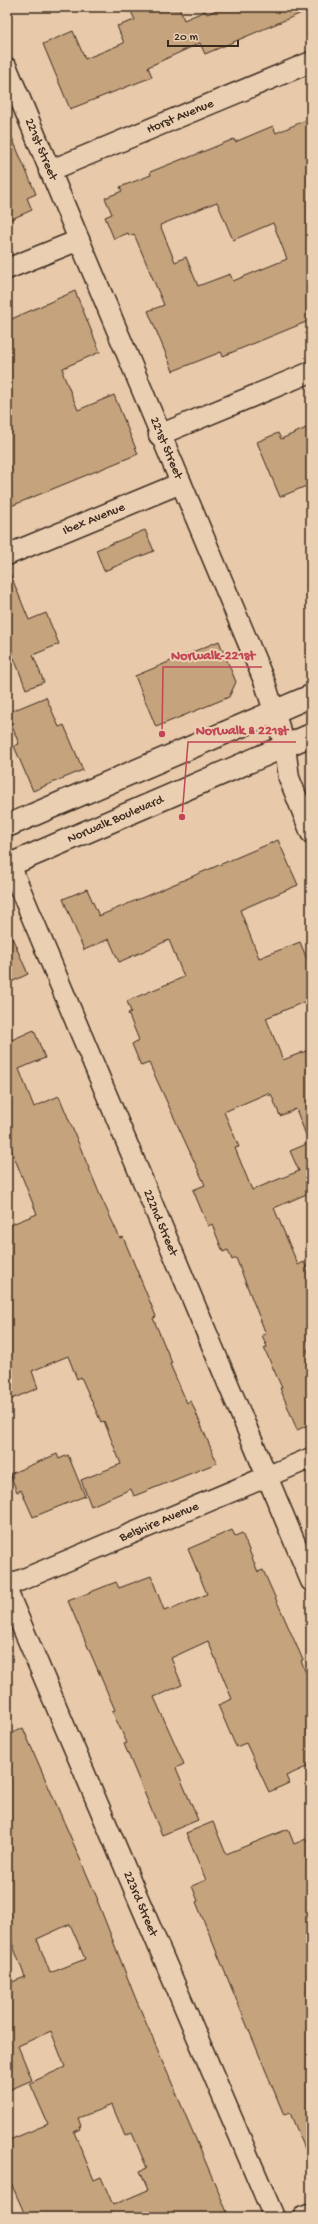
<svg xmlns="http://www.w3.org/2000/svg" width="318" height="2224" font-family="'Gochi Hand',sans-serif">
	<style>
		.building { fill: #c5a37d; stroke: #3b2a1e; fill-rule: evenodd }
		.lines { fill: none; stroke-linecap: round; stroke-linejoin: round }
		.minor-casing { stroke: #3b2a1e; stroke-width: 23 }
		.primary-casing { stroke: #3b2a1e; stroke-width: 25 }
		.minor { stroke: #ebcfb2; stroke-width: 20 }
		.primary { stroke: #ebcfb2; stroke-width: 22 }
		.labels { text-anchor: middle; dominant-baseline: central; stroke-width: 4; stroke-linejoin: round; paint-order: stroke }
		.street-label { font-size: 13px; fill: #3b2a1e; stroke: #ebcfb2 }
		.leader { fill: none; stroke: #c24655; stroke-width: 1.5 }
		.callout-dot { fill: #c24655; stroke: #ebcfb2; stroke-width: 1.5 }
		.callout-label { font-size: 14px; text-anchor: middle; font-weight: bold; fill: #c24655; stroke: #ebcfb2; stroke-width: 4; stroke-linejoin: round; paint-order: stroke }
	</style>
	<rect width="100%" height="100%" fill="#e8caab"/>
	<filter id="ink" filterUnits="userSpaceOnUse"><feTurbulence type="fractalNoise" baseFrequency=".025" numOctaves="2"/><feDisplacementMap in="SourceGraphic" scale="8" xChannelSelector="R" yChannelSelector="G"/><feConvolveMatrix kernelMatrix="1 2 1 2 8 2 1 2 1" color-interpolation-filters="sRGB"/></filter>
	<g filter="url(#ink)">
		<!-- building -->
		<path class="building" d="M129,7h50l5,13 21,-9 2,3 17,-7h87v2l-106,45 -5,-11 -52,24 4,10 -82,32 -27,-65 30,-13 12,28 39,-16 -7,-17 18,-6z
			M311,118v202l-88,36 -2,-4 -48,19 -25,-60 16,-6 -30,-71 -5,2 -1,-3 -14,6 -9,-22 7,-3 -7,-16 17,-7 -2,-4 31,-12 -1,-3 35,-14v1l49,-20 1,3 38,-16 3,7zM217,202l16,38 40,-17 14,36 -54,22 -3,-7 -32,12 -12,-29 -11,5 -15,-37z
			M7,126l29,68 -9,4 5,12 -25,11z
			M75,291l25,61 -37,16v6l15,36 36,-15 24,59 -127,52 -4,-10v-175z
			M311,426v58l-31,13 -23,-55 21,-9 3,6z
			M145,530l9,21 -50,20 -8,-21z
			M7,566l22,54 17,-7 13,31 -26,11 11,27 -18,7 -12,-31 -7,3z
			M219,641l17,41 -7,15 -73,30 -21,-51z
			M46,697l13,30 5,-2 19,45 -50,21 -19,-45 5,-2 -12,-31z
			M278,840l20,45 -58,25 19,48 41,-16 11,27v30l-45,19 17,42 28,-11v148l-2,-4 -35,15 24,57 6,-3 7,17v68l-4,3 4,9v65l-14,6 -17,-42h2l-18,-40 3,-1 -5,-12 4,-1 -30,-76 -4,2 -4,-10 -5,2 -11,-28 -4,2 -15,-36 12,-5 -56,-122 -8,3 -9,-22 7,-4 -11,-27 3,-1 -4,-11 57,-24 -15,-37 -50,22 -10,-23 -25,11 -21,-51 24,-10 12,27zM268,1093l1,3 2,-2 9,22 16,-7 13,34 -19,8 9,20 -47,19 -17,-42 4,-1 -15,-35z
			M7,926l21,48 -21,10z
			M34,1030l11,28 -26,11 15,38 25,-11 41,99 20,43 3,-1 10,24 22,53 1,3 -3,1 19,45 -2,1 17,39 4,-2 26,62 -83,33 -3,-7 -40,17 -10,-26 40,-16 -17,-43 -3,1 -20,-45 -4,2 -9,-23 -36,15 6,17 -31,13v-175l30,-12 -30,-75v-97z
			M57,1454l2,5 9,-4 17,41 -52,21 -12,-27 -4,2 -7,-18z
			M232,1530l3,6 7,-3 16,39 5,-2 40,90 -2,1 10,24v80l-25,11 3,7 -20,9 -23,-49 -10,4 -18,-42 14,-6 -24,-58 -37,17 11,27 -28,12 30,67 -8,4 22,52 -36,15 -38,-91 3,-1 -15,-32 3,-1 -47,-109 48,-19 3,6 32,-12 13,34 5,-2 1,2 37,-16 -19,-45z
			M23,1728l75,172h-1l38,97 92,215 -13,5h-188l-19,-43v-33l41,-17 -18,-41 35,-16 -14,-36 -33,15 14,34 -25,11v-107l18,-7 -18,-47v-195zM70,1924l15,35 -35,14 -13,-34zM112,2105l13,31 7,-3 15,35 -7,3 8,19 -35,15 -12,-28 -7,3 -20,-48 6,-3 -1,-2 2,-1 -3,-8z
			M213,1822l13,32 62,-25 6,15 12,-5 5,12v312l-21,-50 -6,2 -88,-213 2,-1 -6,-15 14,-6 -20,-47z"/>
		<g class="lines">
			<defs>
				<g id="minor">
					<path id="s1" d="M7,68l258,615 20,63 4,32 22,55"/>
					<path id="s2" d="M49,171l262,-109"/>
					<path d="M7,269l72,-29"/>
					<path d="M159,435l152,-63"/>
					<path id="s3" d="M7,555l174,-72"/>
					<path id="s4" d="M10,865l301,716"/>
					<path id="s5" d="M7,1586l304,-128"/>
					<path id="s6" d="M7,1591l267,626"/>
					<path d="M303,2217l8,-3"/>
				</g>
				<g id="primary">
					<path d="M7,826l304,-130"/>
					<path id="s7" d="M7,866l304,-131"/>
				</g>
			</defs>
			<!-- minor casing -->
			<use href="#minor" class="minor-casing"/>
			<!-- primary casing -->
			<use href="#primary" class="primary-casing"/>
			<!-- minor -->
			<use href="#minor" class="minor"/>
			<!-- primary -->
			<use href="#primary" class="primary"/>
		</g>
	</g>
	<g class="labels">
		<!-- street labels -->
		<g class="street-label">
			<text stroke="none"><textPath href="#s2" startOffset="142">Horst Avenue</textPath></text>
			<text stroke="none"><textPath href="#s1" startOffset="88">221st Street</textPath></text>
			<text stroke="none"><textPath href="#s1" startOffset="412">221st Street</textPath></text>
			<text stroke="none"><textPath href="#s3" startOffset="94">Ibex Avenue</textPath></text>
			<text stroke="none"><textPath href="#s7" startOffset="118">Norwalk Boulevard</textPath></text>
			<text stroke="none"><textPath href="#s4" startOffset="388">222nd Street</textPath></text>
			<text stroke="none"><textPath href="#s5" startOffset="165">Belshire Avenue</textPath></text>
			<text stroke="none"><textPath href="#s6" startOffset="340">223rd Street</textPath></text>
		</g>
	</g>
	<!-- callouts -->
	<path class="leader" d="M162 734L163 667H262M182 817L188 742H296"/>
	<g class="callout-dot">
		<circle cx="162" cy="734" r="4"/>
		<circle cx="182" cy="817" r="4"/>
	</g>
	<g class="callout-label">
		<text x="213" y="659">Norwalk-221st</text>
		<text x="242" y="734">Norwalk &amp; 221st</text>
	</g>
	<!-- margin -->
	<rect width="318" height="2224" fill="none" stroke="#ebcfb2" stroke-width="24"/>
	<rect x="12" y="12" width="294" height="2200" fill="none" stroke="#3b2a1e" stroke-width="1.5" filter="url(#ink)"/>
	<!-- scale -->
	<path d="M168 40v6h70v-6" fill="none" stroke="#3b2a1e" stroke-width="2"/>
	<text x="174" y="40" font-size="12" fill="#3b2a1e" stroke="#ebcfb2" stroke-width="3" paint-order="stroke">20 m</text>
</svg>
